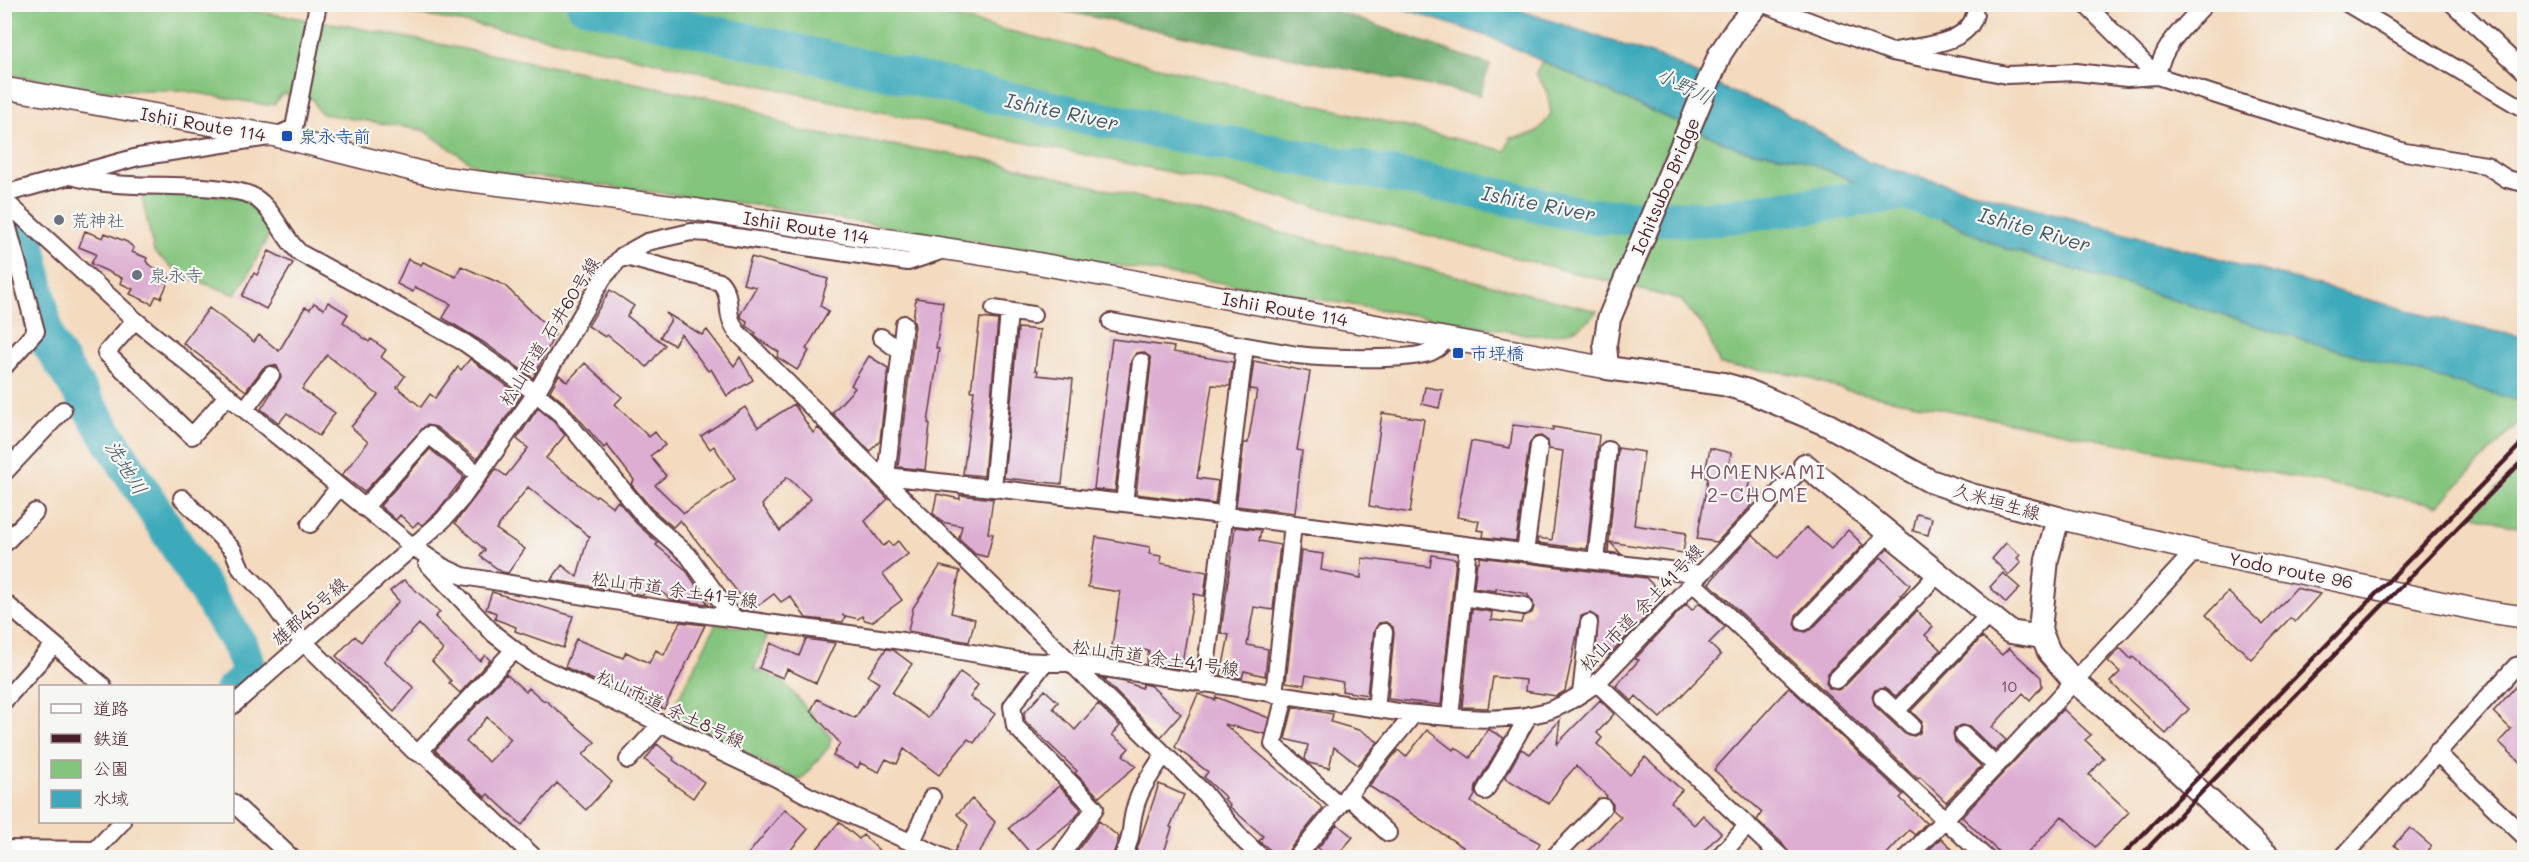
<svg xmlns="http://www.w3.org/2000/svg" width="2529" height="862" font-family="Mali,'Klee One',sans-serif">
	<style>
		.green { fill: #84c57d; stroke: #677254; stroke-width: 1.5 }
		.forest { fill: #6baa6c; stroke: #5a644c; stroke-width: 1.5 }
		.water { fill: #3caabb; stroke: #436473; stroke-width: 1.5 }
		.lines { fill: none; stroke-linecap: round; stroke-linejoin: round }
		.river { stroke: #3caabb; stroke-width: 36 }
		.building { fill: #ddaed2; fill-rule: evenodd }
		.minor-casing { stroke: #643b41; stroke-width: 20 }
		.tertiary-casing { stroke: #643b41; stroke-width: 24 }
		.secondary-casing { stroke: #643b41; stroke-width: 26 }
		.minor { stroke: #fff; stroke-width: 16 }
		.tertiary { stroke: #fff; stroke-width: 21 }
		.secondary { stroke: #fff; stroke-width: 22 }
		.rail { stroke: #4a1f2b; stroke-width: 4.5 }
		.transit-dot { fill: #1a4fb4; stroke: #f6f6f2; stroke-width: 2 }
		.worship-dot { fill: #6b7280; stroke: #f6f6f2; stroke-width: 2 }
		.labels { text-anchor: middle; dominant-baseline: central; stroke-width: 4.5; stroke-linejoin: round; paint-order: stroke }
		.number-label { font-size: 15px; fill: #6f4355 }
		.street-label { font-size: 18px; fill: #4a1f2b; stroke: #f6f6f2 }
		.transit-label { font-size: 18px; fill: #164399; stroke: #f6f6f2; text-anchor: start }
		.worship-label { font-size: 18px; fill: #5b616d; stroke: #f6f6f2; text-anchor: start }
		.water-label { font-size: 20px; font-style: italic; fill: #445765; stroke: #f6f6f2 }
		.neighbourhood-label { font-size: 20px; letter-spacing: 1.5px; fill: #7d5165; stroke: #f6f6f2 }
	</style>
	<rect width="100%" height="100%" fill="#f6f6f2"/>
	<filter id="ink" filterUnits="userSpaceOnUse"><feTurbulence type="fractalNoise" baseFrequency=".0167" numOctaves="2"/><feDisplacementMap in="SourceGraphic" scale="12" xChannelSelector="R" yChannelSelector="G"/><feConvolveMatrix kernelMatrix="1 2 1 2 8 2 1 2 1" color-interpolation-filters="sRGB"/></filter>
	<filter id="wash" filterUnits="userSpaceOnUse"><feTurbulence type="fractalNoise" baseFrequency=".008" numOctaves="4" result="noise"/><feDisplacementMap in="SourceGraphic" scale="24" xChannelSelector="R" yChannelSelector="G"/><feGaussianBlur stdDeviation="1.35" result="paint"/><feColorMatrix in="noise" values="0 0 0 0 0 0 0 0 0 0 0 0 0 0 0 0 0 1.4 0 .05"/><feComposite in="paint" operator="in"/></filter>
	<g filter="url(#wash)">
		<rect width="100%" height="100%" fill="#f4dabe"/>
		<!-- green -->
		<path class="green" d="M206,4l132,20 403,80 58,27 185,28 613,152c-16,22 -40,25 -65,24l-762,-128 -288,-37 -59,-40 -100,-16 -6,-5 -4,-10 -31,-5 -8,10 -7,1 -87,-15h-78l-97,-16 -1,-69z
			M365,5h537l604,146 4,-13c23,-2 30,-5 41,-25l-4,-21 -11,-19 6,-12 89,41 109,47 58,9 127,53 79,37 296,91 224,63v16l-86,87 -593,-115 -50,-16 -75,-9 -14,-34 -25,-31 -453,-116 -270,-55 -414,-92z
			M142,187l105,12 11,7 15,21 -26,50 -12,17 -52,-18 -29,-24 -12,-55z
			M2524,471v58l-52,-15 37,-37z
			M716,624l53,7 -15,38 29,12 48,56 -2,10 -29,34 -131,-64z"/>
		<!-- forest -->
		<path class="forest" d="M1034,5h284l172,60 -11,31z"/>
		<!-- water -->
		<path class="water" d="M1392,5h112l164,55 61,31 52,19 89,53 588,161 66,13v65l-224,-63 -296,-91 -79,-37 -127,-53 -58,-9 -109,-47 -141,-65z"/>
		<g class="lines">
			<!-- river -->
			<path class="river" d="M584,4l504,113 389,74 111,25 118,3 200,-26 29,8
				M24,225l23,115 194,307 10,27 -19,17"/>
		</g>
		<g id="blocks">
			<!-- building -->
			<path class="building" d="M85,231l18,7 2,-5 22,9 7,6 -2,4 15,6 -1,3 2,3 11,7 -1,2 12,5 -9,20 -5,-2 -4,8 -22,-10 3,-5 -13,-6 2,-5 -31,-14 5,-10 -17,-7z
				M269,251l24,12 -27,46 -24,-13 12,-23 3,2z
				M751,257l77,22 -8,27 9,5 -23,38 3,2 -12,19 -20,-13 2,-5 -18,-11 -7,-6 2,-2 -10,-7 1,-5 -5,-3 -2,-3 16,-28 -13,-3z
				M408,259l13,6 2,-3 33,15 5,-11 43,19 51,49 -22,44 -50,-36 -40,-24 8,-14 -36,-17 -2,5 -16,-8z
				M610,290l24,16 -7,10 38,29 -18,22 -40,-32 -2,2 -17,-11z
				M916,298l27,4 -7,46 3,1 -11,74 2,1 -5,46 -27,-3 17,-141 -2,-7z
				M328,302l20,12 -5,8 26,20 2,-3 15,11 -5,7 24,19 -8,11 24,20 9,-13 5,4 23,-31 3,3 9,-11 51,37 -44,63 -41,-32 -10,-2 -62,67 -22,-17 26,-33 -17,-15 27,-32 -51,-40 -25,34 33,24 -16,23 -32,-23 -8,10 -18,-14 20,-32 -4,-11 -5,-1 -9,3 -17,23 -63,-48 26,-35 45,34 5,-7 20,16 26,-44 5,2 4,-6 10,6z
				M666,313l36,22 5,-5 27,36 6,-9 13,23 -26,16 -16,-27 -3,2 -27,-37 -7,11 -14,-8 11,-17z
				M980,318l18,2 -14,156 -21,-2 11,-83h-3z
				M1018,328l22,2 -5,40 3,1 -1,4 36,4 -11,105 -58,-6z
				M1112,339l62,8 -1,5 60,10 -3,24 -18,-1 -15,93 21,3 -3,23 -79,-10 15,-131 -1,-6 -7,-5 -7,1 -5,8 -16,130 -21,-2z
				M869,356l19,12 -8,73 -10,10 -38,-38 23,-25 -4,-3z
				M1254,361l56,11 -13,78 5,1 -7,62 -59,-7 8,-63h4l9,-53 -7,-1z
				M585,363l37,34 -7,7 34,33 6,-5 10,13 -15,11 16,20 -11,9 29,28 51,-34 -21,-33 -4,3 -9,-13 44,-29 13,20 36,-23 19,29 5,-5 70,71 -23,22 18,25 6,-4 3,4 6,-5 10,13 -25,20 19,26 -30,22 -7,-2 -3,-4 -4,3 -16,-4 3,2 -2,5 -37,-4 -16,-22 -9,6 -7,-8 -22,16 -72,-90 -7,7 -21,-18 -21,-25 3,-4 -27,-35 -3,3 -35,-41 -19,-16 9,-16 8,7zM787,477l24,22 -31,32 -18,-26z
				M1425,387l18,3 -4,18 -17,-4z
				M538,408l15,13 12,14 -19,23 49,39 2,-2 16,12 5,-6 18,22 22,20 -2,2 30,25 22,34 -37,-4 -18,-16 -10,11 -16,-3 -17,-13 -2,10 -57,-9 11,-15 15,12 10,-36 3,-4 -62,-50 -32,42 29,20 -17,24 -6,-1 -22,-16 5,-6 -30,-27 41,-54 10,7 22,-28 -11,-9z
				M1382,413l42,6 -14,94 -41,-7z
				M1513,425l40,5v-3l46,8 -12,114 -50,-6 1,-5 14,2 11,-89 -14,-2 -1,-8 -7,-5 -7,1 -5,8 -13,96 -33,-4 1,-6 -7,-1 2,-9 -22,-4 14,-76 39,7z
				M1618,448l26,4 -10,73 52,8 -3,20 -73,-11 11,12 -13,-2z
				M1710,448l21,5 -3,16 23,9 -3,9 8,3 -6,17 -33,35 -20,-3 11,-61 -4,-1z
				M430,449l34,28 -28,36 -14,12 -4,-3 -5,5 -13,-12 -4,5 -16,-14z
				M937,494l23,5v-4l33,4 -5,34 5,1 -6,23 -12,-3 -16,-16 3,-12 -20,-4 -9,-9z
				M1917,514l15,4 -4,17 -15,-4z
				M1235,527l26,3 -2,11 21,4 -7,65 -19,-3 -7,38 21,4 -3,27 -21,-5 -2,7 -21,-3 8,-40 -8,-2z
				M1806,527l25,22 17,-19 15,15 -67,70 -2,9 3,6 9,2 6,-3 69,-72 29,28 -9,10 1,1 -74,77 -2,9 3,6 9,2 6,-3 73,-76 16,16 -8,8 16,15 -45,46 -12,-8 -9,2 -3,6 3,10 30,28 9,2 6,-3 2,-11 -11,-11 71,-74 20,18 7,-7 32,29 1,9 -12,14 -7,-7 -31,34 14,13 -11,11 -25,-24 -9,-2 -6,3 -2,5 2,9 26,24 -35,36 -26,-25 -2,2 -209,-196 43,-48 26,23z
				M1096,537l54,10 -1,7 12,2 -1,7 47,9 -3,24 -10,-2 -13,75 -35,-5 3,-13 -37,-5 8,-54 -32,-5z
				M2006,543l14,12 -3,3 4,4 -12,13 -17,-16z
				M1301,551l22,3 -2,16 40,8 1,-20 68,9 2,-12 24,4 -15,146 -53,-6 6,-66 -1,-6 -7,-5 -7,1 -5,8 -7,64 -25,-4 1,-9 -37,-7 -2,10 -18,-3z
				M1480,557l166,21 19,19 -56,58 -13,-2 2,-35 -8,-5 -9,3 -16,75 -5,3 -4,2 -31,-5 1,-11 -33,-3 -5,31 -26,-1 10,-98 20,3 -1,8 30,3 2,-7 9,-3 2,-6 -1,-5 -6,-8 -31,-6v3l-22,-3 3,-26h2z
				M940,566l20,5 -9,42 24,6 -6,23 -61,-11 5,-23z
				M2003,573l17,15 -14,15 -16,-16z
				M404,580l36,32 -5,5 45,44 5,-6 5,5 -30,33 -11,-10 2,-2 -19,-20 11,-11 -24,-26 -35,37 30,27 -20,24 -58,-56 19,-20 6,6 38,-41 -9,-10z
				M2296,588l24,6 -25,28 -5,-4 -39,41 -45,-44 22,-23 35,33z
				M492,592l81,24 -10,32 -48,-17 1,-4 -21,-8 1,-6 -10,-4z
				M1699,603l26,24 -16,16 12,12 -61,63 -24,-22 -4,5 -16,-15 23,-26 -4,-1 51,-55 6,6z
				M680,622l25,3 -41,84 -62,-30 -2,4 -35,-16 11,-28 47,19 3,-6 23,11 7,-13 8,5z
				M806,639l29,4 -19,40 -29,-14 -4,9 -24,-10 12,-25 28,13z
				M2120,648l11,11 2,-2 56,52 -23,25 -56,-52 10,-10 -12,-11z
				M886,649l7,1 19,14 -20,29 36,25 32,-46 18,13 -8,12 25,17 -21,29 -6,-4 -29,36 -35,-26 -7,15 -11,-5 -7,13 -19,-9 -2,5 -25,-12 7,-13 -29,-32 6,-12 38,19 24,-35 -11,-7z
				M506,674l20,18 3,-4 15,13 1,-1 50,42 -12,13 29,27 -26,28 -29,-27 -35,42 -34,-31 -3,3 -50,-47zM487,717l24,22 -22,23 -23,-20z
				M2524,677v89l-25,-24 12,-13 -18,-17z
				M1102,678l23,4 17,6 1,-4 8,2 30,28 -20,23z
				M1789,687l114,108 -3,3 26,25 -11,12 -6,-5 -26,28h-91l-11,-16 -24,-22 5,-8 -48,-42z
				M1045,690l13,12 -5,6 22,22 23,-26 22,22 -8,9 17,13 -6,7 13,11 -37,31 -24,-24 2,-2 -52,-50 -1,-8z
				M1198,694l17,6 1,-3 53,21 -4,16 -41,-10 99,84 -38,47 -4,-3 -3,4 -19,-15 4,-5 -34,-30 1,-1 -6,-6 2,-1 -22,-21 4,-5 -33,-25z
				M1600,700l14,14 -17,19 5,5 -5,6 33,31 15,-18 37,33 -11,12 23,23 9,-10 18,18 -24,25h-116l40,-41 -8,-7v-6l-7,-7 1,-1 -31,-30 -13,15 -14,23 -44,-26 16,-29 9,5 30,-34 -3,24z
				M1293,707l40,7 -2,8 31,9 16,11 -20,23 -24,-18 -5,21 -20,-5 -4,-4 3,-14 -23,-6z
				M2063,709l28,26 -6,5 19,18 -15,17 40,37 -34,35 -33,-31 -39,42h-18l-43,-41z
				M1488,729l16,9 -28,48 -1,9 -4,7 30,20 39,21 -8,15h-75l6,-11 -94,-61 29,-36 8,7 21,-27 26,20 2,-3 15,11z
				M657,744l17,14 -1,2 31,22 -11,16 -24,-17 1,-2 -25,-19z
				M1159,784l25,11 -14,32 2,1 -10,30h-28z
				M1059,786l22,23 -6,9 -44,36 -22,-26z
				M972,799l23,23 -18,36h-11l-12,-6 14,-27 -11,-11z
				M785,809l23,20 -24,29h-39z
				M1099,821l20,16 -7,21h-40z
				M839,822l20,17 4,-4 24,23h-62l-9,-8z
				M1337,824l16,13 -18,21h-6l-11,-10z
				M2410,828l21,18 -10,12h-13l-14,-13z
				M1941,838l20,20h-22l-9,-9z"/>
		</g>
	</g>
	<g filter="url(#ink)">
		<use href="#blocks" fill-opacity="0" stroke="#643b41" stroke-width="1.5"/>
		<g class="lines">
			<defs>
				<path id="minor" d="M1764,4l128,48 115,23 69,-3 51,6 30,-2 87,28 161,48 81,13 21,14 17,4
					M2085,4l72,72c5,-31 28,-50 48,-72
					M2348,4l176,105
					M2453,4l71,67
					M1896,51c27,-6 72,-6 79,-37
					M72,176c48,15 101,6 151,13 10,2 22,2 31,8 21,13 28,40 46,56l165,90 71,50 25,21 83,102 44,39 45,63
					M4,194l134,-37 138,-21 18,-8 24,-124
					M4,200l131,120 277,226 31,21 20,9 200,33 239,32 117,20 52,2 334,50c45,4 94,11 139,-1 19,-5 37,-18 53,-29l208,-218
					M4,213l32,118 -32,36
					M622,256l98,26c15,18 2,30 18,51l145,146 321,314 38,46 20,19
					M994,309l39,6
					M135,320l-29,33 86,83 36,-41
					M1111,322l186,33c26,3 114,7 136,-4 7,-3 9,-7 13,-13
					M881,337l20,15
					M245,409l26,-34
					M4,473l59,-63
					M886,476l18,-152
					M883,479l3,-3 238,27 577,71
					M993,488l16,-176
					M182,498l51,52 8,19 24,24 25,35 124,123 13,6 108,101
					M1124,503l17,-141
					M364,508l65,-73 49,39
					M310,524l29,-37
					M4,544l31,-32
					M1525,553l14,-107
					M1596,561l12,-111
					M427,563l67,71 36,28 246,116 31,17 138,63
					M1693,583l293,275
					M1463,597l61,9
					M4,602l99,84
					M1804,622l85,-89
					M1045,662l-33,44 3,20 80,82 -36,50
					M1836,680l102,-106
					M1597,683l185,175
					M1204,684l41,-338
					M1274,694l19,-169
					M1581,694l8,-71
					M1285,696l-12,48 66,61
					M1882,698l30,28
					M4,701l50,-56
					M232,706l211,-186 20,-23 73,-104 67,-115 19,-22 25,-14 44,-10 18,1 199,29 39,-13
					M1376,709l8,-77
					M1896,711l93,-96
					M1450,717l18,-171
					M1963,735l33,31
					M2436,752l88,84
					M418,753l95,-102
					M628,760l32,-35
					M1485,791l44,-76
					M1347,795l41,38
					M232,802l60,56
					M912,842l20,-45
					M4,849l93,1
					M90,856l32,-34
					M1122,858c12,-22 7,-29 13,-50 5,-20 18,-36 29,-54
					M1296,858l118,-144
					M1553,858l50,-51
					M1718,858l30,-33
					M1907,858l89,-92 195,-211 14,-2
					M2342,858l174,-192 8,-2"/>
				<path id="tertiary" d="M4,88l272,48 164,41 259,33 331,52 577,106
					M2058,518l147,35 283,59 36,5"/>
				<path id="secondary" d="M1758,4l-21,24 -17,26 -111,265 -4,25 2,24 116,16 25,7 80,34 102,56 41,14 87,23 -11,41 -7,71 9,22 25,29 87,74 109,103
					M1805,465l205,167 32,5"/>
			</defs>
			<!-- minor casing -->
			<use href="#minor" class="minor-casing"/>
			<!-- tertiary casing -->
			<use href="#tertiary" class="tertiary-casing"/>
			<!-- secondary casing -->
			<use href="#secondary" class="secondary-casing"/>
			<!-- minor -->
			<use href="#minor" class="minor"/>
			<!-- tertiary -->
			<use href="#tertiary" class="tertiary"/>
			<!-- secondary -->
			<use href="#secondary" class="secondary"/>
			<!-- rail -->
			<path class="rail" d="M2120,858l404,-417
				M2138,858l386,-399"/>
		</g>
	</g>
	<!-- markers -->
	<g class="transit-dot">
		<rect x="281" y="130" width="12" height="12" rx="3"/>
		<rect x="1452" y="347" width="12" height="12" rx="3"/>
	</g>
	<g class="worship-dot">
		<circle cx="59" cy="220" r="6"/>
		<circle cx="137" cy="275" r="6"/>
	</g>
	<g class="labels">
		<!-- number labels -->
		<g class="number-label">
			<text x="2009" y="686">10</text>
		</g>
		<!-- street labels -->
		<g class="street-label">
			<text transform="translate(203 124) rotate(10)">Ishii Route 114</text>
			<text transform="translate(1665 186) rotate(-67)">Ichitsubo Bridge</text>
			<text transform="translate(806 227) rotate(9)">Ishii Route 114</text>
			<text transform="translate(1285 309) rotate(10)">Ishii Route 114</text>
			<text transform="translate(549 331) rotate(-58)">松山市道 石井60号線</text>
			<text transform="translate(1997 501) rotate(16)">久米垣生線</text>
			<text transform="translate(2291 570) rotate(11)">Yodo route 96</text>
			<text transform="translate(675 589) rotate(8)">松山市道 余土41号線</text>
			<text transform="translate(1641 607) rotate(-46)">松山市道 余土41号線</text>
			<text transform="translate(309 611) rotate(-41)">雄郡45号線</text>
			<text transform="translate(1156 657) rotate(8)">松山市道 余土41号線</text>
			<text transform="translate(671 708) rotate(25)">松山市道 余土8号線</text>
		</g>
		<!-- transit labels -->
		<g class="transit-label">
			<text x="299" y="136">泉永寺前</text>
			<text x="1470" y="353">市坪橋</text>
		</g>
		<!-- worship labels -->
		<g class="worship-label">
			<text x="71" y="220">荒神社</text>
			<text x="149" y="275">泉永寺</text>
		</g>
		<!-- water labels -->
		<g class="water-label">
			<text transform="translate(1685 85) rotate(26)">小野川</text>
			<text transform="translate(1062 111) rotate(12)">Ishite River</text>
			<text transform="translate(1539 203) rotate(11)">Ishite River</text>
			<text transform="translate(2035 229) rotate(16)">Ishite River</text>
			<text transform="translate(127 467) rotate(58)">洗地川</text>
		</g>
		<!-- neighbourhood labels -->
		<g class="neighbourhood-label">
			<text x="1758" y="471">HOMENKAMI<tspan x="1758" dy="23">2-CHOME</tspan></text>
		</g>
	</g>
	<!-- margin -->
	<rect width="2529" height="862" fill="none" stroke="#f6f6f2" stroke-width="24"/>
	<!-- legend -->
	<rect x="39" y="685" width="195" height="138" fill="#f6f6f2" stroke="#b1a0a2" stroke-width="1.5"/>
	<rect x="51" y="704" width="30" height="9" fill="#ffffff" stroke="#b1a0a2" stroke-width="1.5"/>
	<text x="93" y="715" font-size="18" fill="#4a1f2b">道路</text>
	<rect x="51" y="734" width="30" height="9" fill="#4a1f2b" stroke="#b1a0a2" stroke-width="1.5"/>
	<text x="93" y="745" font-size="18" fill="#4a1f2b">鉄道</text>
	<rect x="51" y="760" width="30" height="18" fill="#84c57d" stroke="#b1a0a2" stroke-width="1.5"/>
	<text x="93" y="775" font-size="18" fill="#4a1f2b">公園</text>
	<rect x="51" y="790" width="30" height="18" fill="#3caabb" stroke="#b1a0a2" stroke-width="1.5"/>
	<text x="93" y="805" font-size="18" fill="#4a1f2b">水域</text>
</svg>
